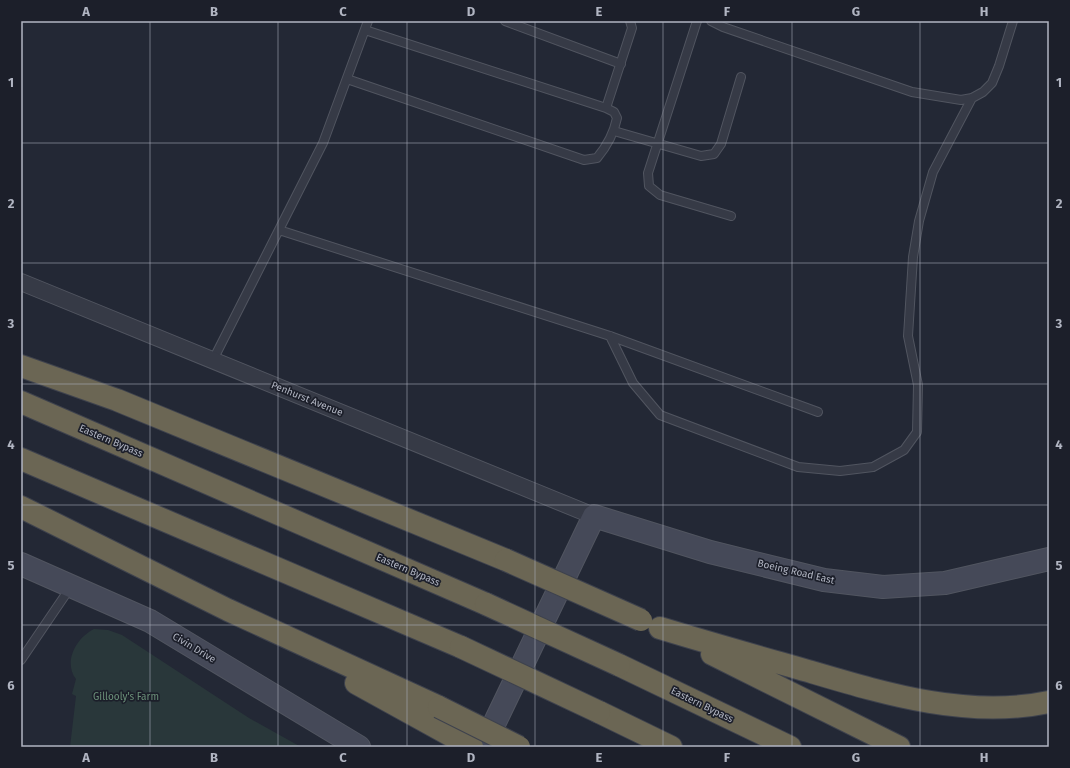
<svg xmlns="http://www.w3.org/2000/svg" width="1070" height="768" font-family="'Fira Sans',sans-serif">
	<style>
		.green { fill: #29373a }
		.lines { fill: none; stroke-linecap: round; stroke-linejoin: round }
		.lane-casing { stroke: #515560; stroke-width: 10 }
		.street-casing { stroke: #515560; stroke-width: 18 }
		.secondary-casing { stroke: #515560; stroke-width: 24 }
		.highway-casing { stroke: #3e424d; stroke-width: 24 }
		.lane { stroke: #363a46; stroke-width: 8 }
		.street { stroke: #363a46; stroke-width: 16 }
		.secondary { stroke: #454958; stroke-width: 22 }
		.highway { stroke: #6b6654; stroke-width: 22 }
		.highway-bridge-casing { stroke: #3e424d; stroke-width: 24; stroke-linecap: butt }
		.highway-bridge { stroke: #6b6654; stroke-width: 22 }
		.grid { fill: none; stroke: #b1b5c2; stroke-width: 1; stroke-opacity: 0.55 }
		.labels { text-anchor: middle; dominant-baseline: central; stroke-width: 3.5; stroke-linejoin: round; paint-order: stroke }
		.street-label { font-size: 10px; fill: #b1b5c2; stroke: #1c1f2a }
		.park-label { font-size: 10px; fill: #6b9079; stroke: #1c1f2a }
		.neatline { fill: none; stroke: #b1b5c2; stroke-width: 1.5 }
		.grid-label { font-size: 13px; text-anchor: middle; font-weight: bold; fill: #b1b5c2 }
	</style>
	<rect width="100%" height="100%" fill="#232835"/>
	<!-- green -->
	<path class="green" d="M94,629l14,1 14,5 127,83 52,29h-231l6,-51 -4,-2 4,-15c-13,-17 0,-41 18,-50z"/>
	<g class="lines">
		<defs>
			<path id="lane" d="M505,21l116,43
				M697,21l-49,152 1,13 11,9 71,21
				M711,21l12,6 189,65 49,8 11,-2 11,-6 9,-9 7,-17 14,-45
				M347,79l237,81 13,-2c10,-12 17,-25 20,-40l-3,-6 -8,-4 -241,-78
				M606,108l26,-80 -2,-7
				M614,131l87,25 13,-2 7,-10 20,-67
				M279,230l331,106 208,76
				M610,336l23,47 27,32 138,52 42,4 33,-4 31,-17 13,-18 1,-47 -10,-49 5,-79 6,-36 14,-49 39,-74
				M213,360l110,-217 45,-122
				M21,660l49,-72"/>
			<path id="street" d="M21,282l573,234"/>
			<path id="secondary" d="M21,564l129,57 209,126
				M483,747l111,-231 116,36 114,28 59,7 62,-4 104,-24"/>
			<path id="highway" d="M21,366l96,34 389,160
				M21,402l465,202
				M21,459l440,188
				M21,507l207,103 211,97
				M660,628c49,15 99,29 148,43 78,23 160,48 241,31
				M712,654l187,93
				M619,665l171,82
				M356,683l116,64
				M599,712l72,35"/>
		</defs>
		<!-- lane casing -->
		<use href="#lane" class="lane-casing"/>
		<!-- street casing -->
		<use href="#street" class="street-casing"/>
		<!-- secondary casing -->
		<use href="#secondary" class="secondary-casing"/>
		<!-- highway casing -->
		<use href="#highway" class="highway-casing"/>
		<!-- lane -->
		<use href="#lane" class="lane"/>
		<!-- street -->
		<use href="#street" class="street"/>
		<!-- secondary -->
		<use href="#secondary" class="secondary"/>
		<!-- highway -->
		<use href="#highway" class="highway"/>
		<defs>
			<path id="highway-bridge" d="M506,560l135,60
				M486,604l133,61
				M461,647l138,65
				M439,707l80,40"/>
		</defs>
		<!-- highway-bridge casing -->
		<use href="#highway-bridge" class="highway-bridge-casing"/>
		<!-- highway-bridge -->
		<use href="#highway-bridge" class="highway-bridge"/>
	</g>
	<!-- grid -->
	<path class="grid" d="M150,21v726M278,21v726M407,21v726M535,21v726M663,21v726M792,21v726M920,21v726M21,143h1028M21,263h1028M21,384h1028M21,505h1028M21,625h1028"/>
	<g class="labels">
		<!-- street labels -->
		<g class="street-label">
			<text transform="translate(307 399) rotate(22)">Penhurst Avenue</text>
			<text transform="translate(111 441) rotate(23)">Eastern Bypass</text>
			<text transform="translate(408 570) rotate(23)">Eastern Bypass</text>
			<text transform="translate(796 572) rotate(13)">Boeing Road East</text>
			<text transform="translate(194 648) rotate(31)">Civin Drive</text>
			<text transform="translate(702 705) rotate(26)">Eastern Bypass</text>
		</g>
		<!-- park labels -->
		<g class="park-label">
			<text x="126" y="697">Gillooly's Farm</text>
		</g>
	</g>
	<!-- border -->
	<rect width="1070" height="768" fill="none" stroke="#1c1f2a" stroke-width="44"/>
	<rect x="22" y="22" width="1026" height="724" class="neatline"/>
	<g class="grid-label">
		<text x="86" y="16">A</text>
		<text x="214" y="16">B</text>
		<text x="343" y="16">C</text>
		<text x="471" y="16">D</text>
		<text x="599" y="16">E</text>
		<text x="727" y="16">F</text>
		<text x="856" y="16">G</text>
		<text x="984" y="16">H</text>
		<text x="11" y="87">1</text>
		<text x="1059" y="87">1</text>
		<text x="11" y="208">2</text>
		<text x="1059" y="208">2</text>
		<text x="11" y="328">3</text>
		<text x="1059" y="328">3</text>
		<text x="11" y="449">4</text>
		<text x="1059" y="449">4</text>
		<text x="11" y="570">5</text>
		<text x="1059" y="570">5</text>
		<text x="11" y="690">6</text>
		<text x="1059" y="690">6</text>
		<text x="86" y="762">A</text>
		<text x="214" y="762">B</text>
		<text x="343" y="762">C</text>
		<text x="471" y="762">D</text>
		<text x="599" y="762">E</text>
		<text x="727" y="762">F</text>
		<text x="856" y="762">G</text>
		<text x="984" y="762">H</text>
	</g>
</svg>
